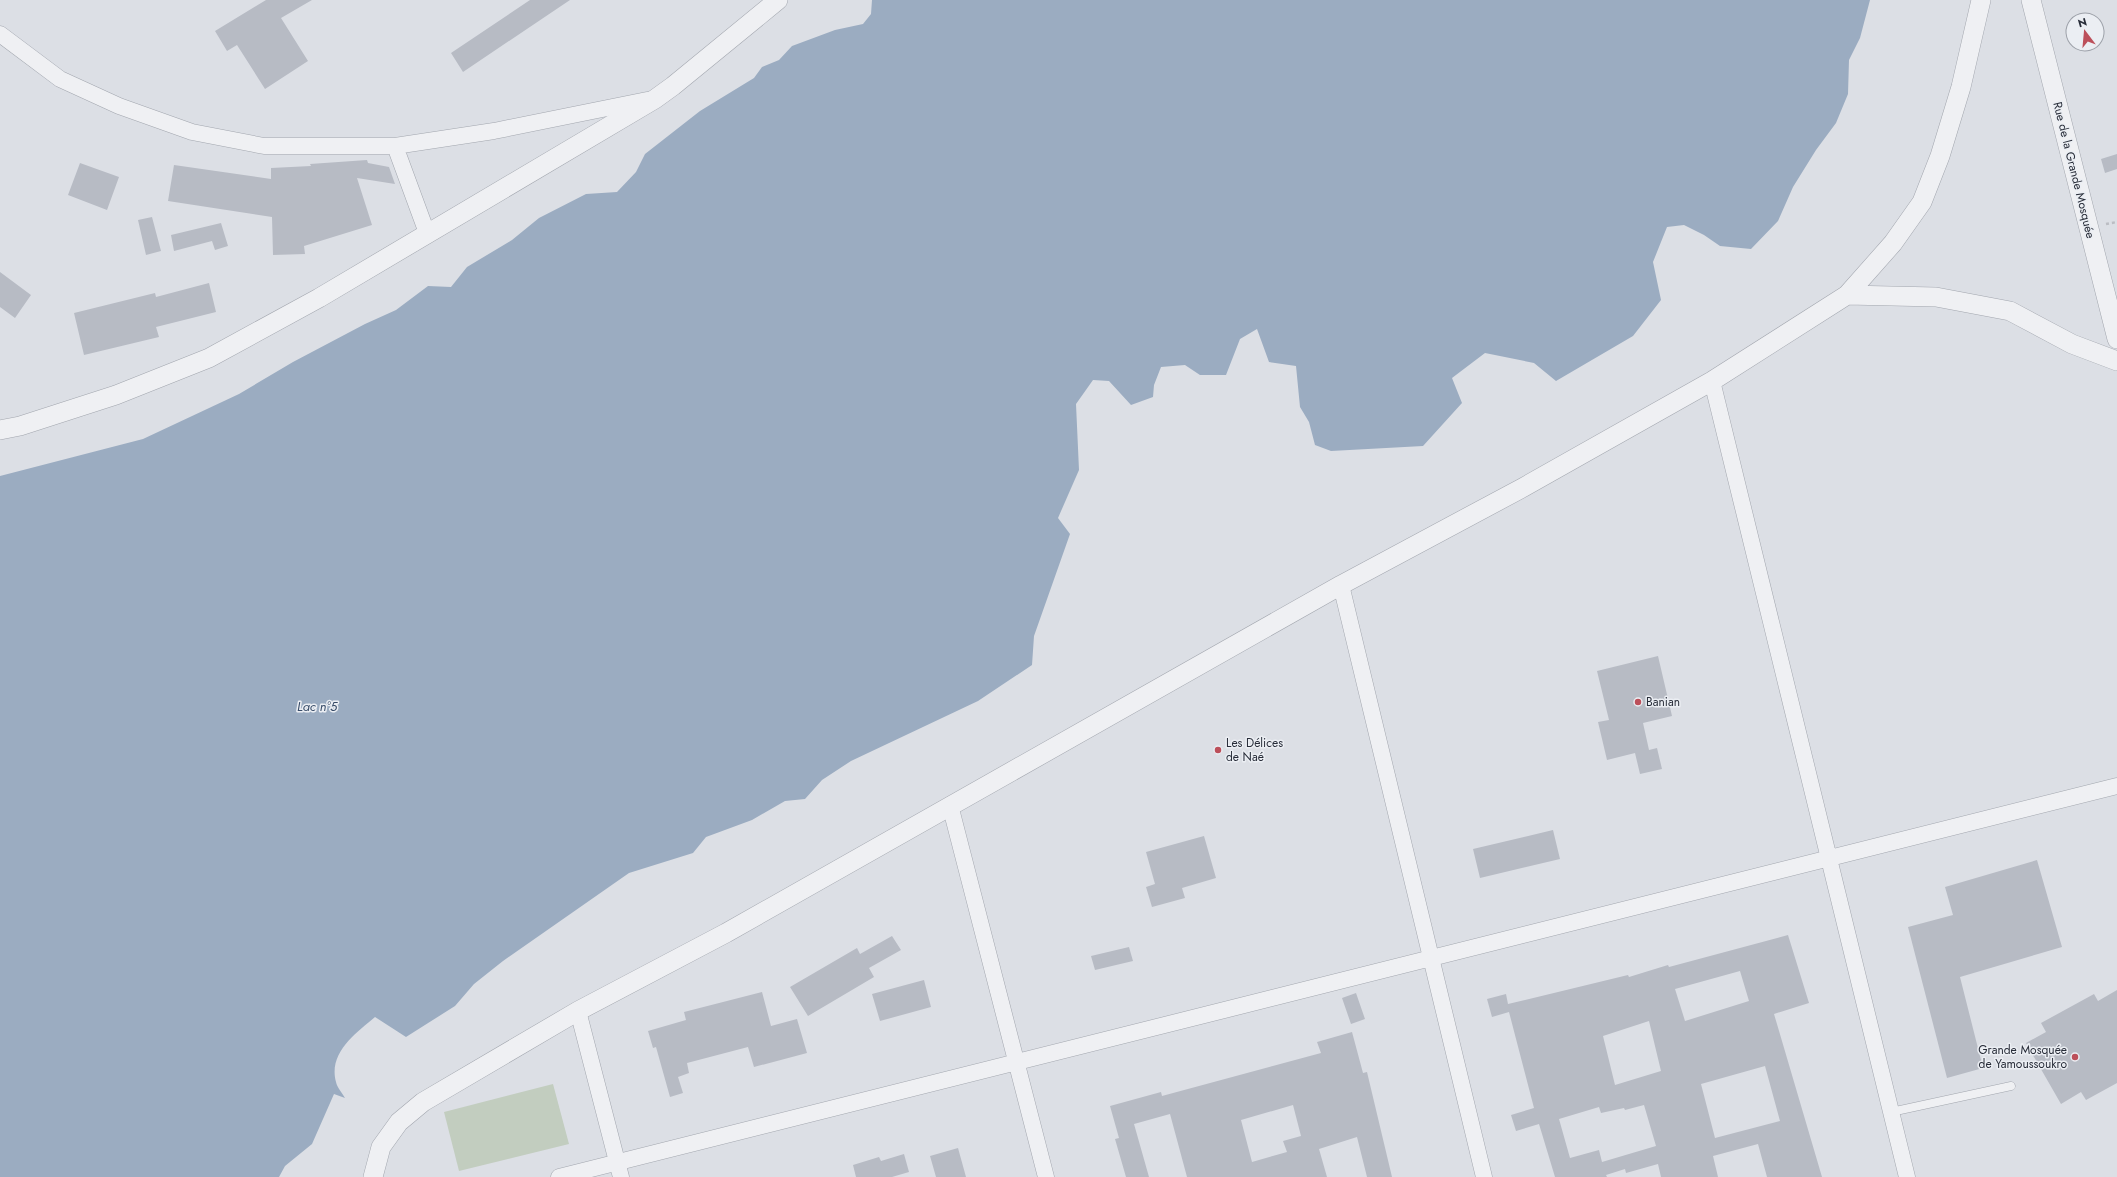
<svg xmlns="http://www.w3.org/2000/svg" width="2117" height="1177" font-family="Jost,sans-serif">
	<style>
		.green { fill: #c2cdbf }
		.water { fill: #9bacc1 }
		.building { fill: #b7bbc4; fill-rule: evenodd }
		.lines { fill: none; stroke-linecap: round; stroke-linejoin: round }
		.service-casing { stroke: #a2a6ae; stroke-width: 9 }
		.minor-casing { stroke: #a2a6ae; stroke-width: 17 }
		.tertiary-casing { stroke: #a2a6ae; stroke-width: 20 }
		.path { stroke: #bbbdc3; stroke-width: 2.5; stroke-dasharray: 3 3; stroke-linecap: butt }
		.service { stroke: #eff0f3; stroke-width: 8 }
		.minor { stroke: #eff0f3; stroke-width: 16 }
		.tertiary { stroke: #eff0f3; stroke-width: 19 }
		.poi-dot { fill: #bc4f5a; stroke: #ebeef3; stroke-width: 1.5 }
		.labels { text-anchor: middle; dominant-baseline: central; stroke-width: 3; stroke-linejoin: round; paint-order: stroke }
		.street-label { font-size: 12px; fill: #282d39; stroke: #ebeef3 }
		.poi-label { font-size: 12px; fill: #282d39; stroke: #ebeef3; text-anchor: start }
		.water-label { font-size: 13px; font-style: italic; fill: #374b68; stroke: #ebeef3 }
	</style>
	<rect width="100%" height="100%" fill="#dcdfe5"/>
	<!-- green -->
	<path class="green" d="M553,1084l16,60 -110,27 -15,-59z"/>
	<!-- water -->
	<path class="water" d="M872,0h998l-10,38 -11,22 -1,34 -12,29 -20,27 -23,37 -15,34 -27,28 -31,-3 -16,-11 -20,-10 -17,2 -14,35 8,38 -28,36 -77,45 -22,-18 -49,-10 -33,25 10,25 -39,43 -92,5 -16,-6 -6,-23 -9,-15 -4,-41 -27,-4 -12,-33 -17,10 -14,36h-26l-15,-10 -24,2 -7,18 -1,12 -22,8 -22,-24 -16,-1 -17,24 3,66 -21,48 12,16 -36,102 -2,29 -54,36 -127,60 -29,19 -17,19 -20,2 -33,19 -46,17 -13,16 -64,20 -126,88 -29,23 -19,22 -49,31 -31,-20c-19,16 -47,36 -39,65 1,5 6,11 9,16l-11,-4 -22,50 -27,22 -6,11h-279v-701l143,-37 96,-45 54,-32 72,-38 31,-14 32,-24 23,1 16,-20 45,-27 27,-22 47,-24 31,-2 19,-20 9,-18 55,-43 54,-33 8,-11 17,-7 13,-14 43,-16 28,-6 8,-10z"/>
	<!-- building -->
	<path class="building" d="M266,0h46l-31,18 27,43 -43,28 -28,-44 -10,6 -12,-20z
		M530,0h40l-107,72 -12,-19z
		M2117,154v15l-12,4 -4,-14z
		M367,160l1,3 21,4 6,17 -38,-6 15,47 -68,21 1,8 -32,1 -1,-38 -104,-16 6,-36 97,14v-11l40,-2 -1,-2z
		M80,163l39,14 -12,33 -39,-15z
		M152,217l9,34 -15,4 -8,-35z
		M221,223l7,23 -13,4 -3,-9 -38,10 -3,-16z
		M0,272l31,23 -16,23 -15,-11z
		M209,283l7,29 -60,15 3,10 -75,18 -10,-42 81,-20 1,4z
		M1658,656l14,60 -29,7 6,27 8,-2 5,21 -22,5 -5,-21 -28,7 -9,-38 11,-2 -12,-49z
		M1553,830l7,29 -80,19 -7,-29z
		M1204,836l12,42 -34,10 3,10 -33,9 -6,-20 9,-3 -9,-32z
		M2037,860l25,87 -102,30 23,91 -36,10 -39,-151 45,-12 -8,-28z
		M1788,935l21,68 -35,11 48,163h-55l-9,-33 -45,12 5,21h-57l-3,-13 -32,9 -1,-4 -19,6 1,2h-52l-16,-53 -23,7 -5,-16 23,-7 -25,-96 -17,5 -5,-18 19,-5 2,10 120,-29 1,2 39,-12 1,2zM1740,971l9,30 -64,20 -10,-32zM1649,1021l12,50 -46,14 -12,-49zM1765,1066l15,55 -65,17 -14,-54zM1644,1105l12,41 -54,16 -3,-12 -29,8 -11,-39 40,-12 2,6 23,-5 1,2z
		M892,936l9,14 -32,18 5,9 -66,39 -18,-29 67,-39 3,6z
		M1129,947l4,14 -38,9 -4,-14z
		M924,980l7,27 -51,14 -8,-27z
		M2117,990v93l-31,17 -5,-8 -20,12 -35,-61 20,-11 -5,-9 53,-29 4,7z
		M762,992l9,34 26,-7 10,34 -53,14 -6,-20 -61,16 2,10 -11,4 5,16 -13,4 -14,-50 -3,1 -5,-17 38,-11 -2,-8z
		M1356,993l9,26 -14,5 -9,-26z
		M1352,1032l11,41 4,-1 25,105h-25l-10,-40 -38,12 8,28h-140l-17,-63 -36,10 15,53h-23l-11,-38 4,-1 -9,-32 51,-14 1,4 159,-43 -4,-11zM1293,1105l8,31 -18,5 4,11 -35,10 -11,-42z
		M958,1148l8,29h-30l-6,-21z
		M904,1154l5,18 -17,5h-36l-3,-12 26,-8 2,4z"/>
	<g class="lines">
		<defs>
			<path id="service" d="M1891,1112l120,-26"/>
			<path id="minor" d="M0,34l60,45 59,27 73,26 72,14h131l99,-15 153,-31
				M395,146l32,87
				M1712,381l195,796
				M1341,585l143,592
				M950,805l96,372
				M578,1011l43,166
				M559,1177l1558,-391"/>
			<path id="tertiary" d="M2031,0l86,339
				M1847,295l89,2 74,14 62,33 45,17
				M0,430l20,-4 96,-31 93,-37 110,-60 336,-199 18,-13 105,-86
				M373,1177l8,-30 18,-25 24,-20 155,-91 148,-78 615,-348 183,-98 188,-106 135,-86 46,-52 29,-41 18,-46 21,-69 20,-87"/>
		</defs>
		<!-- service casing -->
		<use href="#service" class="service-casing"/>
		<!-- minor casing -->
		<use href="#minor" class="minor-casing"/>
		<!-- tertiary casing -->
		<use href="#tertiary" class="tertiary-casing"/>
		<!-- path -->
		<path class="path" d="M2106,224l11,-2"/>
		<!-- service -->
		<use href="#service" class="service"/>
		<!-- minor -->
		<use href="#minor" class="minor"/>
		<!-- tertiary -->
		<use href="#tertiary" class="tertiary"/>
	</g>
	<!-- markers -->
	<g class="poi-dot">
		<circle cx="1638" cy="702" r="4"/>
		<circle cx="1218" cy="750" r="4"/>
		<circle cx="2075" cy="1057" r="4"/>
	</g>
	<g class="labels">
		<!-- street labels -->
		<g class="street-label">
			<text transform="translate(2074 170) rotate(76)">Rue de la Grande Mosquée</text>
		</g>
		<!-- poi labels -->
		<g class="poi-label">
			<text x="1646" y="702">Banian</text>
			<text x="1226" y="743">Les Délices<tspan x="1226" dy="14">de Naé</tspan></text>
			<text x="2067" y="1050" text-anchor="end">Grande Mosquée<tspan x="2067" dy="14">de Yamoussoukro</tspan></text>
		</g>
		<!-- water labels -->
		<g class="water-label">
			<text x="317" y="706">Lac n°5</text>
		</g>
	</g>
	<!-- north arrow -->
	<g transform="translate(2085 32) rotate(344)"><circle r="19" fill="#ebeef3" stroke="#9da1a9"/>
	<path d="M0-3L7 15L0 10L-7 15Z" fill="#bc4f5a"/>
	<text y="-6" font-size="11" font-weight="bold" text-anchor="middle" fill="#282d39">N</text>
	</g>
</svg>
